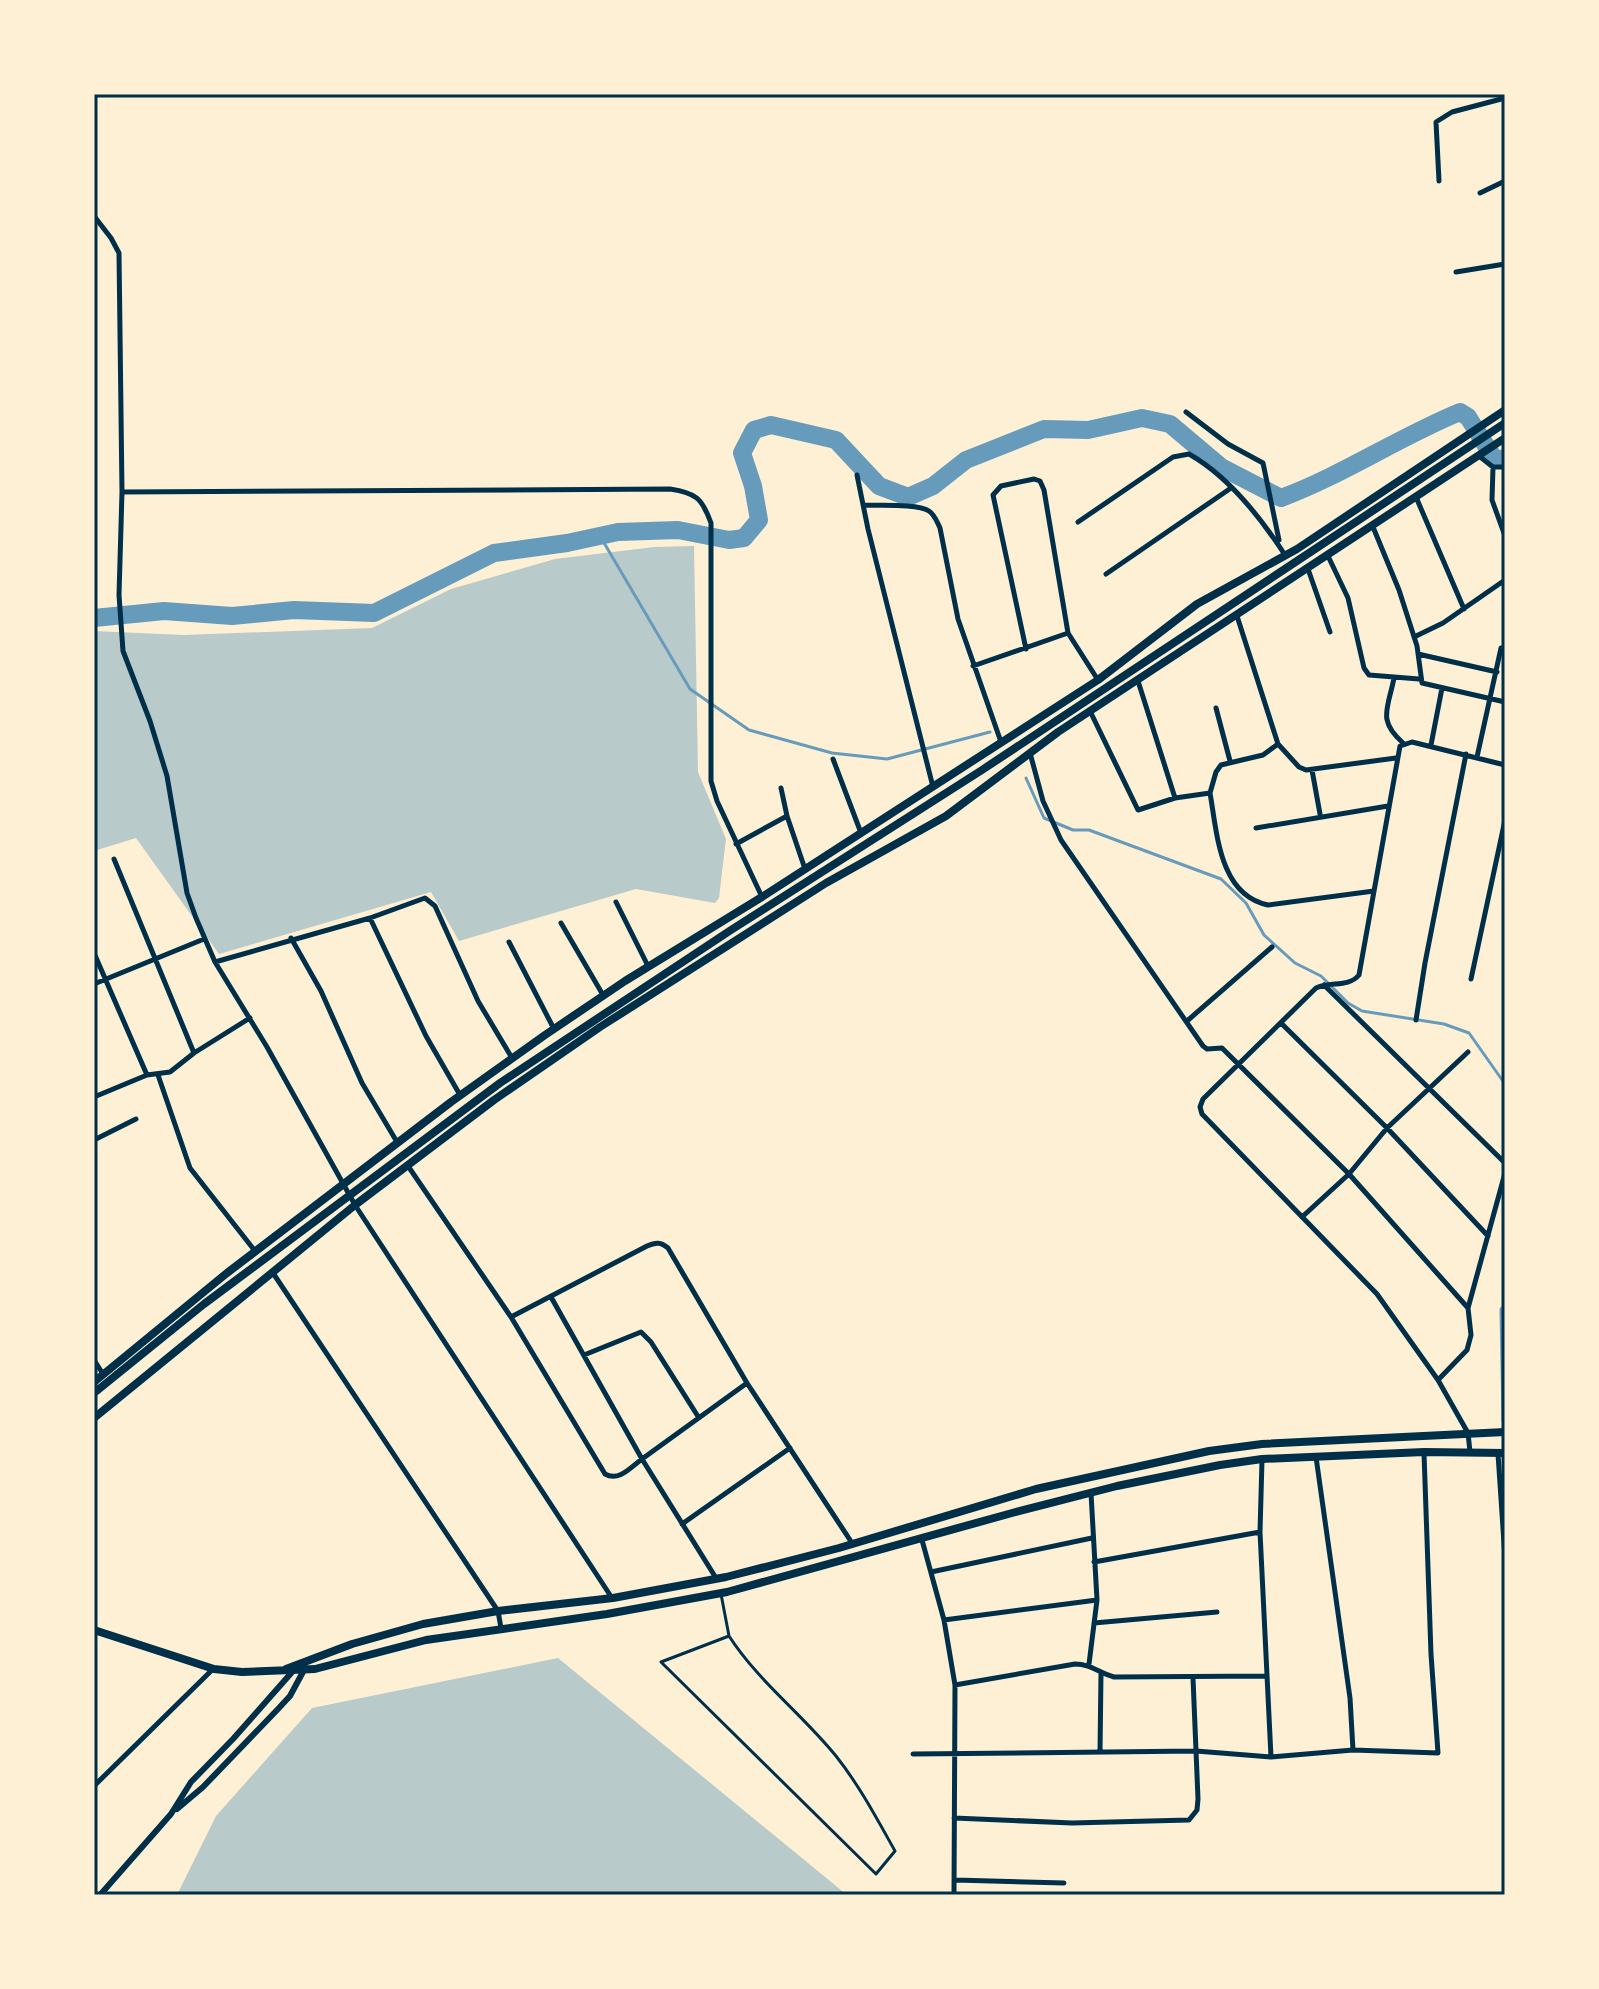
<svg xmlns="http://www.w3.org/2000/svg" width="1599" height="1989" font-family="'IBM Plex Sans',sans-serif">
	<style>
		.green { fill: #b9caca }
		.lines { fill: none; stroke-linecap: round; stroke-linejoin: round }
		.stream { stroke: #669bbc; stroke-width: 3 }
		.river { stroke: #669bbc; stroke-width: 18 }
		.service { stroke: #003049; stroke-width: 3 }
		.minor { stroke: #003049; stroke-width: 5 }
		.tertiary { stroke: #003049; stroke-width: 6 }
		.primary { stroke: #003049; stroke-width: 8 }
		.neatline { fill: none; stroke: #003049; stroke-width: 3 }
	</style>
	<rect width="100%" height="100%" fill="#fdf0d5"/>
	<!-- green -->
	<path class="green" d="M694,546l4,226 28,67 -7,59 -4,5 -79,-14 -177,52 -28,-49 -212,62 -83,-116 -42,13v-220l90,4 188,-7 79,-39 104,-30 99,-12z
		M558,1658l289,237h-670l39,-79 96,-108z"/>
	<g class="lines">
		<!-- stream -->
		<path class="stream" d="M600,536l90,153 59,41 83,23 55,6 103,-27
			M1026,778l18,40 29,12h16l132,49 25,24 18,32 31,28 26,13 27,27 14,8 82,13 25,9 36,51
			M1503,1421l-2,-112 4,-4"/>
		<!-- river -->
		<path class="river" d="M94,618l70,-7 68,5 62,-6 80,3 120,-60 73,-10 51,-11 60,-2 51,10 15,-2 15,-18 -6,-34 -11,-33 12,-23 17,-5 65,15 43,46 29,11 25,-11 33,-26 78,-31 44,1 54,-12 28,6 51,43 60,31c62,-23 118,-61 179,-86l8,5 27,43 10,-2"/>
		<!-- service -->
		<path class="service" d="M721,1594l8,42 -68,26 215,212 19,-23c-18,-32 -36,-66 -59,-95 -34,-42 -78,-75 -107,-120"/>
		<!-- minor -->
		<path class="minor" d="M1439,181l-3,-59 16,-10 53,-14
			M1480,193l25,-12
			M94,216l17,22 8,15 3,239 -3,103 4,56 27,70 17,55 20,117 9,25 19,44 52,85 88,158 257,393
			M1456,272l49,-8
			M1186,412l42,32 35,19 16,77
			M1479,456l14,11h12
			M1493,467l-1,33 13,36
			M857,475l11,54 65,258
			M122,492l548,-3c26,4 32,9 41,34v258l6,20 45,96
			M1416,497l48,112
			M863,505c15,1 54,-2 66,6 6,4 8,11 11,17l18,91 43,123
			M1078,522l95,-65 16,-3c39,22 72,64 96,101
			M1373,527l26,63 18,56 5,37 83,19
			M1328,556l20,42 16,70 5,7 50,4
			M1308,569l22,63
			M1106,574l125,-86
			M1414,637l29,-14 62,-43
			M1026,649l-33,-154 8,-9 33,-7 6,2 4,9 24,143 30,47
			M1418,654l79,18
			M973,666l95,-33
			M1394,678c-6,31 -17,42 9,65
			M1138,681l37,117
			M1216,708l14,53
			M1090,711l48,99 37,-12 35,-5 6,-21 5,-7 42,-10 15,-11 -41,-128
			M1278,744l21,23 7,3 90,-12
			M1431,745l11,-57
			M1030,753l13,48 18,39 142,206 4,3 15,-1 127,126 119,134
			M1477,757l24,-109
			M833,759l28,74
			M1312,770l8,44
			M781,788l6,28 18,53
			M1210,793c7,39 9,102 58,112l106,-14
			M1256,828l132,-22
			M736,844l51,-28
			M114,859l80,194
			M616,902l32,64
			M370,918l56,118 34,59
			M561,923l42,72
			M291,938l30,53 41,92 35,59
			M509,942l45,87
			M94,953l53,122
			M215,962l155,-44 55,-20 10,8 43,95 34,57
			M1471,979l34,-159
			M94,984l110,-45
			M1324,985l181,178
			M1416,1020l9,-57 41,-209
			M1187,1021l85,-74
			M1281,1023l106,105 101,108
			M158,1075l32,93 65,83
			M94,1097l53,-22 23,-3 24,-19 56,-35
			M94,1140l42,-21
			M408,1166l103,151 94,157c14,8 26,-7 37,-15l74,119
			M1302,1217l47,-43 38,-46 81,-76
			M273,1273l225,338 3,17
			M511,1317l136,-71c9,-4 14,-4 21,2l79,135 -105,76 -91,-162
			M584,1355l57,-23 10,10 48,76
			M94,1360l9,14
			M1438,1380l29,-30 4,-15 -3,-27 37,-135
			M747,1383l105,160
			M1470,1452l-2,-19 -30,-53 -61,-86 -175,-180 -2,-7 3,-8 113,-111c15,-7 32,0 43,-13l41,-229 12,-4 93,23
			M1498,1454l7,104
			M1316,1457l34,241 3,52
			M1262,1460l-2,72 11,225
			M682,1524l108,-76
			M922,1540l22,80 11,65 -1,210
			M1094,1562l166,-30
			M931,1572l161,-34
			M944,1620l153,-20 -6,-107
			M1094,1623l123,-11
			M1089,1664l8,-64
			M955,1685l120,-21c16,0 24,9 39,13l153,-1
			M1100,1752l1,-79
			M913,1754l283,-3 75,6 82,-7 85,3 -7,-99 -7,-201
			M94,1786l119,-117
			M954,1818l118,5 117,-3 8,-10 1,-11 -5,-121
			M955,1880l109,3"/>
		<!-- tertiary -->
		<path class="tertiary" d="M177,1809l26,-22 75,-78 12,-13 14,-26
			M100,1895l71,-81 20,-32 42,-43 60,-68"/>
		<!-- primary -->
		<path class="primary" d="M94,1382l133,-109 224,-171 94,-67 80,-54 137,-84 336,-217 99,-76 100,-55 208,-139
			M94,1393l110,-89 296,-221 231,-153 251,-160 523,-347
			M94,1418l261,-213 139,-105 106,-73 226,-144 120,-67 112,-84 447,-294
			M94,1630l120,39 28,3 73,-3 111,-29 181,-26 120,-22 285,-79 105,-27 103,-21 42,-6 162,-7 81,1
			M286,1669l66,-25 71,-20 75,-13 115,-13 113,-21 113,-29 197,-59 173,-38 53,-7 243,-12"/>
	</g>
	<!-- border -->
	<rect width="1599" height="1989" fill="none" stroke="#fdf0d5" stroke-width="192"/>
	<rect x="96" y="96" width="1407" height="1797" class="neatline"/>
</svg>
